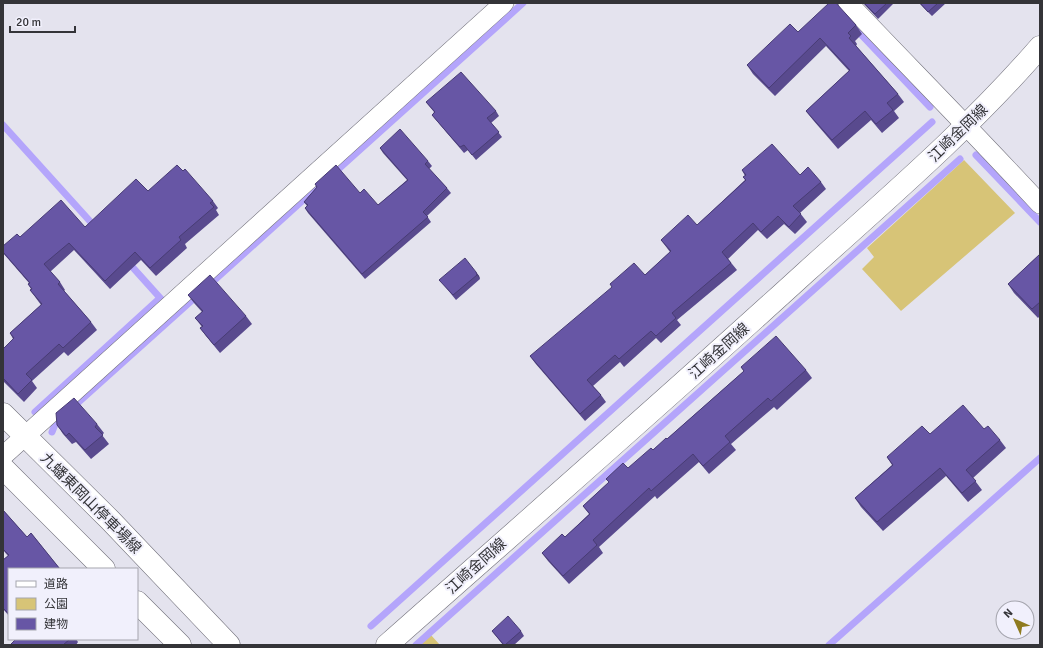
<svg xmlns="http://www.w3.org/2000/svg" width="1043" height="648" font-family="Signika,'Noto Sans JP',sans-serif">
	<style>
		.green { fill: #d7c477 }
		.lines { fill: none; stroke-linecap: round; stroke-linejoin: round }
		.stream { stroke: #b4a5fb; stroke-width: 7 }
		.minor-casing { stroke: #72717b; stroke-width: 20 }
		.secondary-casing { stroke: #72717b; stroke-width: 23 }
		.minor { stroke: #fff; stroke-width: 19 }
		.secondary { stroke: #fff; stroke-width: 22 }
		.wall { fill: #594a8e }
		.shaded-wall { fill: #483c74 }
		.building { fill: #6756a5; stroke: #483c74 }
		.labels { text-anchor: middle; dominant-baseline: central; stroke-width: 4; stroke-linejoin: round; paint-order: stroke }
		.street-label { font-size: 15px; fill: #343438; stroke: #f1f0fc }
	</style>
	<rect width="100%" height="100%" fill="#e4e3ee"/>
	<!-- green -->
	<path class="green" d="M964,160l51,53 -114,98 -39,-42 12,-12 -7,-9z
		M430,634l10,11h-22z"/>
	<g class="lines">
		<!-- stream -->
		<path class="stream" d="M855,28l75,79
			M3,125l94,104
			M976,155l64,67
			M333,174l190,-171
			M127,261l35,39
			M208,286l114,-103
			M71,409l128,-115
			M35,412l125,-114
			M52,432l4,-10 7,-6
			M371,626l561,-504
			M416,645l544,-486
			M829,645l211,-187"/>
		<defs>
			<path id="minor" d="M848,3c64,67 129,133 192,201
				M3,456l501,-453"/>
			<path id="secondary" d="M3,414l107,106 119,125
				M3,468l101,101
				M137,602l43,43
				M387,645c140,-124 281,-247 419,-373 81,-73 163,-143 234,-225"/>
		</defs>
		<!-- minor casing -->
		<use href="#minor" class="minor-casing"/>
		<!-- secondary casing -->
		<use href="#secondary" class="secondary-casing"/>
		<!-- minor -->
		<use href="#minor" class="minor"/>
		<!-- secondary -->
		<use href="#secondary" class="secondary"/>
	</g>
	<!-- wall -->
	<path class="wall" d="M863,3h31l-16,16z
		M919,3h27l-14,13z
		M856,25l6,9 -7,7 2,3 -1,2 42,48 6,8 -10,9 5,7 -17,15 -11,-13 -33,29 -25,-29 -7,-9 43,-40 -23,-25 -51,50 -22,-22 -6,-9 51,-33z
		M426,102l70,9 3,5 -8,7 11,14 -26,23 -8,-10 -4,3 -28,-33 -4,-5 2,-3z
		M380,148l48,13 4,5 -3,3 18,19 4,5 -24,23 4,6 -66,57 -57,-66 -3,-5 2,-2 -3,-4 13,-15 -2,-3 45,9 18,12 29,-25 -24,-27z
		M742,170l58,5 21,7 5,7 -26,24 7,9 -12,12 -11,-10 -17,15 -9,-9 -30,29 9,11 -60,50 4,5 -20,18 -5,-5 -32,29 -4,-5 -27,24 8,9 5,7 -21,19 -50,-58 -5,-7 115,-81 25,-23 -9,-12 36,-15 48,-45 -2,-3 2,-1z
		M183,171l30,30 5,7 -2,2 3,5 -34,29 2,4 -31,28 -15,-16 -31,29 -36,-39 -24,22 10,10 5,8 -1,1 27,31 6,8 -29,26 -4,-4 -32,29 5,7 -13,14 -21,-21v-32l10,-10 -3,-6 31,-28 -11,-15 1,-1 -3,-5 1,-1 -26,-30v-7l17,-9 65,-10z
		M1040,254v62l-2,2 -24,-25 -6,-9z
		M476,272l3,4 1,3 -24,21 -13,-16 -4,-4z
		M188,295l58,21 6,8 -32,29 -14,-17 -6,-8 2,-1 -7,-9 7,-6 -8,-9z
		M741,367l65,3 6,8 -35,32 -3,-3 -43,37 5,6 -27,24 -10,-12 -42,37 -2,-3 -56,51 4,6 -34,31 -21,-23 -6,-8 23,-16 24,-23 -6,-8 26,-24 -3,-3 22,-11 39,-29 77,-68z
		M97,424l7,9 -2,2 7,9 -18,15 -15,-17 -4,2 -9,-10 -6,-9z
		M984,429l16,11 6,8 -33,30 9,12 -14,12 -22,-26 -63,55 -22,-24 -6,-9 37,-33 -5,-8z
		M3,510l24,27 4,-4 29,36h-51v47l-6,-7v-49l5,-4 -5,-6z
		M492,631h29l3,5 -10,9h-11z
		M16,639h60l2,3 -2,3h-66z"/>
	<!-- shaded-wall -->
	<path class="shaded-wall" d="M476,272l3,4 1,3 -3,-4z"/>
	<!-- building -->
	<path class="building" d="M829,3h7l20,22 -8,8 3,3 -2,2 49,56 -11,9 6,7 -17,14 -11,-13 -33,29 -26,-29 44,-41 -30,-32 -51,50 -22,-23 43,-41 8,8z
		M864,3h23l-12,11z
		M920,3h18l-10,9z
		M461,72l35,39 -9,7 12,14 -27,23 -8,-10 -4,2 -9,-10 -19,-22 3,-3 -9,-10z
		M400,129l28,32 -3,3 22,24 -24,24 5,5 -66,57 -57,-66 3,-3 -4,-3 13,-15 -2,-3 21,-19 24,28 4,-4 14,16 30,-25 -28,-32z
		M772,144l28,31 8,-8 13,15 -28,24 8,8 -12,13 -11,-11 -17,16 -8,-9 -31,29 9,11 -59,50 4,5 -20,18 -5,-5 -32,28 -4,-4 -28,25 14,15 -21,19 -50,-58 82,-69 -2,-3 24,-21 11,12 26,-24 -10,-11 27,-25 9,10 49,-45 -3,-3 3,-2 -4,-5z
		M177,165l6,6 2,-2 28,32 -3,2 4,4 -35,30 2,3 -31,28 -15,-16 -30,29 -36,-38 -25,21 16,18 -2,2 33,38 -28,26 -4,-4 -33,30 6,6 -14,14 -15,-16v-29l11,-11 -4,-5 32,-29 -12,-14 2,-1 -4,-5 2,-1 -27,-31v-6l14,-12 3,3 41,-37 24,27 51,-48 12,12z
		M1040,254v48l-8,7 -24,-25z
		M465,258l11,14 1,3 -24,20 -14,-15z
		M210,275l36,41 -32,29 -14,-17 3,-2 -8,-8 8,-7 -15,-16z
		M776,336l30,34 -35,31 -3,-3 -43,38 5,6 -27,24 -10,-12 -42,37 -2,-3 -56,52 4,5 -34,31 -21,-23 20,-19 3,3 25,-23 -7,-8 26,-24 -3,-3 17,-16 5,5 23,-20 2,2 13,-12 1,1 77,-68 -3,-4z
		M74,398l23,26 -2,3 8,8 -18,15 -16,-17 -3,3 -9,-11 -1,-12z
		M963,405l21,24 4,-3 12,14 -34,30 10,11 -14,12 -22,-25 -63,54 -22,-24 38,-33 -6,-8 35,-31 8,8z
		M3,510l24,27 4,-4 29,36h-51v45l-6,-6v-48l6,-5 -6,-6z
		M508,616l13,15 -16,14h-1l-12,-14z
		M16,639h54l-7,6h-53z"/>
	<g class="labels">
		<!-- street labels -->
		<g class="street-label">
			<text transform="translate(958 133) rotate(-44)">江崎金岡線</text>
			<text transform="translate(719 351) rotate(-42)">江崎金岡線</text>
			<text transform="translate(91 503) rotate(45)">九蟠東岡山停車場線</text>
			<text transform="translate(476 566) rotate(-42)">江崎金岡線</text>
		</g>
	</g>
	<!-- border -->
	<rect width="1043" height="648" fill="none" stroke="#343438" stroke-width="8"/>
	<!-- legend -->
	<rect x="8" y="568" width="130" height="72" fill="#f1f0fc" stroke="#a5a5ae"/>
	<rect x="16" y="581" width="20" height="6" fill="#ffffff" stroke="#a5a5ae"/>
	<text x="44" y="588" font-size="12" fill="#343438">道路</text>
	<rect x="16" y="598" width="20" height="12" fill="#d7c477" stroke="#a5a5ae"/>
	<text x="44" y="608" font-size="12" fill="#343438">公園</text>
	<rect x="16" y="618" width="20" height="12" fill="#6756a5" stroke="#a5a5ae"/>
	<text x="44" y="628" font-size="12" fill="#343438">建物</text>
	<!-- north arrow -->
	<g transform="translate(1015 620) rotate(315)"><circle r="19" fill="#f1f0fc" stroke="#a5a5ae"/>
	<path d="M0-3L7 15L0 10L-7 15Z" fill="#8f7b20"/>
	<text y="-6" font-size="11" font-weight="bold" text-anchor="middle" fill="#343438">N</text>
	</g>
	<!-- scale -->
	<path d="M10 26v6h65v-6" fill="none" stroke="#343438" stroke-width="2"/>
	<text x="16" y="26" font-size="12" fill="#343438" stroke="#f1f0fc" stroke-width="3" paint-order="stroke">20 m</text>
</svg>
